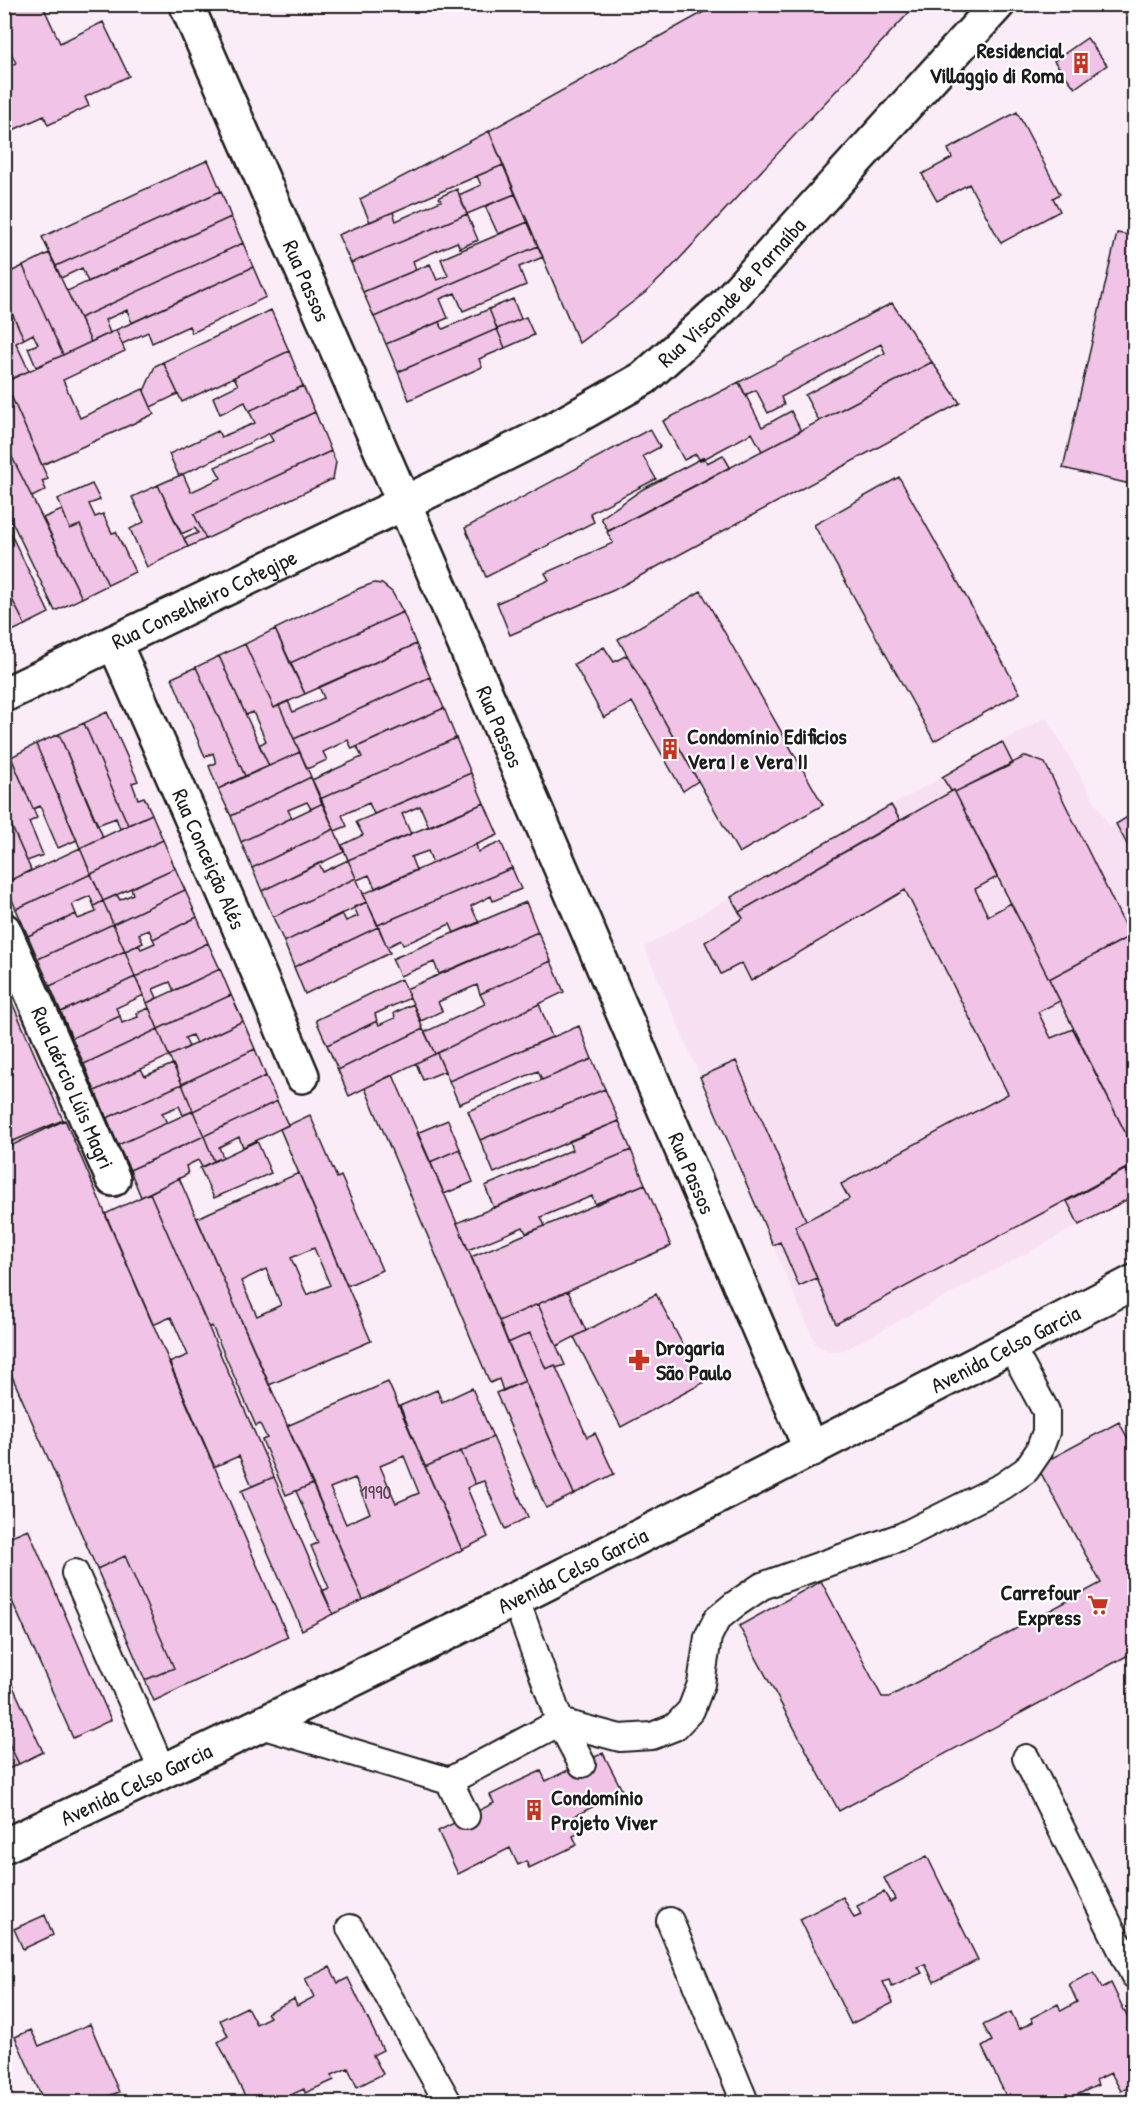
<svg xmlns="http://www.w3.org/2000/svg" width="1139" height="2107" font-family="'Patrick Hand',sans-serif">
	<style>
		.built { fill: #f8e0f3 }
		.building { fill: #f1c3e7; stroke: #1c1c1c; stroke-width: 1.5; fill-rule: evenodd }
		.lines { fill: none; stroke-linecap: round; stroke-linejoin: round }
		.service-casing { stroke: #1c1c1c; stroke-width: 30 }
		.minor-casing { stroke: #1c1c1c; stroke-width: 38 }
		.tertiary-casing { stroke: #1c1c1c; stroke-width: 38 }
		.secondary-casing { stroke: #1c1c1c; stroke-width: 38 }
		.service { stroke: #fff; stroke-width: 26 }
		.minor { stroke: #fff; stroke-width: 33 }
		.tertiary { stroke: #fff; stroke-width: 33 }
		.secondary { stroke: #fff; stroke-width: 33 }
		.labels { text-anchor: middle; dominant-baseline: central; stroke-width: 4.5; stroke-linejoin: round; paint-order: stroke }
		.number-label { font-size: 20px; fill: #51464f }
		.poi-label { font-size: 22px; font-weight: bold; fill: #1c1c1c; stroke: #fff; text-anchor: start }
		.street-label { font-size: 22px; fill: #1c1c1c; stroke: #fff }
	</style>
	<rect width="100%" height="100%" fill="#fbedf8"/>
	<filter id="ink" filterUnits="userSpaceOnUse"><feTurbulence type="fractalNoise" baseFrequency=".0167" numOctaves="2"/><feDisplacementMap in="SourceGraphic" scale="12" xChannelSelector="R" yChannelSelector="G"/><feConvolveMatrix kernelMatrix="1 2 1 2 8 2 1 2 1" color-interpolation-filters="sRGB"/></filter>
	<g filter="url(#ink)">
		<!-- built -->
		<path class="built" d="M1046,717l64,110 24,-14v383l-289,154 -18,1 -11,-6 -172,-398z"/>
		<!-- building -->
		<path class="building" d="M4,4h38l18,39 43,-21 26,54 -44,21 4,9 -41,19 -4,-9 -40,18v-66l12,-5 -12,-24z
			M718,4h199l-248,266 -23,22 -67,51 -90,-212z
			M1119,4h15v23z
			M1087,38l20,27 -32,23 -21,-27z
			M1017,112l43,82 -7,4 7,13 -59,32 -32,-59 -32,17 -15,-27 30,-16 -4,-9z
			M489,131l14,34 -133,57 -10,-23z
			M208,160l13,31 -165,75 -14,-29z
			M503,165l12,29 -48,20 -8,-19 22,-10 -4,-9z
			M457,189l10,25 -116,49 -13,-28 55,-23 3,9 45,-20 -2,-4z
			M221,191l10,26 -143,65 -6,-14 -21,10 -5,-12z
			M515,194l13,28 -30,12 -13,-28z
			M467,214l11,26 -18,8 -3,-6 -44,19 3,9 -53,22 -12,-29z
			M231,217l12,26 -163,75 -13,-27z
			M528,222l10,24 -164,71 -11,-25 67,-28 7,16 11,-4 -7,-17z
			M1117,233l17,3v249l-71,-17z
			M243,243l10,24 -121,56 -5,-13 -22,10 5,13 -19,9 -11,-24z
			M538,246l5,11 -24,10 7,18 -63,26 -8,-18 -15,6 8,19 -62,26 -12,-27z
			M49,253l42,89 -28,13 -40,-89z
			M23,266l40,89 -27,12 -8,-19 10,-4 -5,-10 -9,5 -20,-43v-21z
			M253,267l13,30 -74,36 -3,-7 -37,17 -4,-11 -26,12 -6,-14z
			M4,296l20,43 -8,4 13,28 -21,9 -4,-8z
			M513,299l8,20 -24,10 -8,-20z
			M892,303l40,59 -113,59 -14,-26 80,-42 -4,-9 -100,53 3,8 -16,8 -12,-23 -11,5 -6,-13z
			M489,309l8,20 -99,43 -12,-28 53,-22 4,7z
			M271,310l18,41 -107,51 -19,-40z
			M526,317l8,18 -29,13 -8,-19z
			M497,329l8,19 -26,11 3,8 -73,33 -11,-28z
			M116,330l9,21 -62,29 17,38 63,-29 11,25 -112,51 -37,-83z
			M289,351l14,35 -54,25 -4,-9 -25,12 -7,-17 25,-12 -4,-8z
			M163,362l15,32 -27,13 -7,-16 11,-25z
			M932,362l28,41 -346,187 -104,45 -13,-32 52,-23 -4,-7 68,-30 -6,-11z
			M5,382l43,97 -6,2 4,9 -14,7 -28,-56z
			M739,382l23,45 29,-16 10,20 -39,20 -10,-18 -52,28 -4,-7 -12,6 -21,-39z
			M303,386l12,26 -136,64 -10,-22 49,-23 3,6 34,-14 -6,-12z
			M315,412l16,39 -137,63 12,25 -18,8 -4,-8 14,-6 -3,-5 -14,6 -23,-49 25,-11 8,18 30,-14 -6,-11 58,-26 -4,-7z
			M650,429l10,18 -17,9 13,23 -66,34 4,9 -108,55 -21,-49z
			M331,451l5,11 -3,17 -127,60 -12,-25z
			M723,455l7,12 -122,64 -7,-13 42,-29 61,-32 3,6z
			M12,457l70,141 -27,13 -51,-106v-45z
			M899,477l121,216 -86,48 -120,-216z
			M92,484l8,16 -11,4 6,13 8,-3 9,19 4,-1 19,40 -27,13 -28,-60 -10,4 -12,-30z
			M158,485l30,62 -41,20 -17,-38 14,-7 -12,-25z
			M62,510l8,19 10,-4 28,60 -26,13 -39,-80z
			M4,520l45,93 -24,12 -21,-42z
			M4,583l21,42 -21,10z
			M374,583l8,1 10,8 11,20 -113,51 -15,-34 85,-41z
			M701,591l122,214 -84,48 -121,-214z
			M403,612l13,32 -111,50 -15,-31z
			M275,629l30,65 -31,14 -29,-64z
			M245,644l29,64 5,-3 21,47 -31,14 -10,-21 7,-4 -13,-29 -7,3 -27,-59z
			M416,644l14,33 -136,62 -15,-34 9,-4 5,11 31,-14 -5,-11z
			M604,647l10,15 13,-7 71,126 -15,10 -51,-89 -28,16 -30,-54z
			M219,656l50,110 -24,10 -49,-109z
			M196,667l49,109 -27,13 -9,-23 7,-3 -3,-10 -8,4 -33,-79z
			M430,677l14,31 -92,41 -4,-9 -25,12 4,8 -20,9 -13,-30z
			M444,708l12,30 -136,61 -8,-19 50,-23 -5,-10z
			M107,712l31,69 -6,2 6,16 6,-2 8,17 -24,11 -44,-102z
			M84,723l44,102 -8,4 -4,-11 -19,7 -38,-91z
			M59,734l44,103 -23,11 -44,-104z
			M456,738l15,35 -97,41 -5,-11 -27,12 5,11 -12,5 -15,-32z
			M1002,742l11,22 -58,28 -1,-2 -3,1 -9,-14z
			M36,744l41,96 -19,8 -18,-42 -7,3 -22,-52z
			M300,752l11,25 -80,39 -13,-27z
			M1026,756l19,7 85,173 -81,43 -94,-187z
			M11,757l26,61 -8,4 14,33 -16,6 -23,-52v-50z
			M471,773l13,30 -55,24 -9,-21 -18,8 9,20 -63,26 -6,-15 21,-10 -7,-13z
			M311,777l12,26 -12,6 -4,-7 -19,8 4,8 -51,24 -10,-26z
			M954,790l43,87 -22,12 13,27 23,-13 49,98 -22,11 13,26 22,-9 61,121v14l-298,160 -41,-98 54,-27 -8,-15 167,-90 -103,-204 -154,91 -9,-18 -21,11 -16,-32 38,-24 -4,-6z
			M323,803l11,26 -82,39 -11,-26z
			M484,803l14,32 -65,28 -5,-12 -17,6 5,13 -41,18 -6,-13 -12,5 -1,-2 -8,-18z
			M891,805l9,15 -161,92 -8,-15z
			M4,809l27,61 -26,13 -1,-1z
			M1134,813v44l-18,-33z
			M152,814l11,26 -72,34 -11,-26z
			M334,829l10,23 -82,39 -10,-23z
			M163,840l12,28 -72,33 -12,-27z
			M501,842l11,26 -134,57 -15,-31 113,-50 2,8z
			M80,848l11,26 -75,35 -11,-26z
			M348,860l8,18 -83,39 -11,-26 57,-28 4,9z
			M175,868l10,22 -72,34 -10,-23 14,-6 3,5 13,-6 -2,-6z
			M512,868l9,21 -28,12 -2,-5 -20,10 8,17 -25,10 -4,-9 -47,21 -2,-5 -14,7 -9,-22z
			M91,874l12,27 -9,5 -4,-10 -18,8 4,10 -48,22 -12,-27z
			M356,878l11,24 -83,40 -11,-25z
			M185,890l12,27 -44,22 -4,-9 -10,4 4,9 -18,8 -12,-27z
			M103,901l10,23 -75,35 -10,-23 48,-22 2,5 18,-7 -2,-6z
			M367,902l11,25 -84,40 -10,-25 58,-29 4,8 12,-5 -4,-9z
			M526,902l12,30 -99,42 -5,-12 -34,14 -8,-17z
			M197,917l11,26 -73,34 -10,-26 14,-6 2,4 14,-6 -2,-4z
			M113,924l12,27 -75,35 -12,-27z
			M378,927l12,26 -85,41 -11,-27z
			M538,932l13,29 -71,33 -3,-9 -39,17 4,9 -21,10 -15,-32z
			M1134,934v216l-85,-171z
			M208,943l12,26 -46,22 -4,-9 -17,7 4,9 -10,5 -12,-26z
			M125,951l10,26 -74,35 -11,-26z
			M551,961l13,31 -129,62 -10,-22 60,-28 -5,-10z
			M220,969l11,26 -73,34 -11,-26z
			M135,977l9,18 -28,13 4,8 -48,22 -11,-26z
			M401,979l9,19 -35,16 2,7 -50,24 -11,-25z
			M4,984l59,136 -59,25z
			M231,995l12,26 -47,22 -4,-8 -7,3 4,9 -20,9 -11,-27z
			M413,1004l10,25 -85,41 -11,-25 50,-24 2,4 16,-7 -1,-5z
			M539,1004l13,33 -103,44 -12,-28z
			M149,1008l9,21 -74,35 -12,-26 48,-22 2,7 16,-6 -1,-4z
			M243,1021l12,28 -73,35 -13,-28z
			M579,1026l13,33 -50,21 -4,-9 -79,33 -10,-23z
			M158,1029l11,27 -74,35 -11,-27z
			M423,1029l12,25 -86,42 -11,-26z
			M255,1049l11,27 -73,35 -11,-27z
			M437,1053l8,18 -22,9 -7,-17z
			M592,1059l13,30 -125,51 -12,-29z
			M736,1061l70,159 -11,6 22,52 -18,8 -19,-44 -7,3 -73,-168z
			M173,1064l9,20 -75,34 -12,-27 46,-22 4,7z
			M393,1075l132,306 -22,10 -4,-12 -9,4 -125,-295z
			M266,1076l11,25 -73,35 -11,-25z
			M182,1084l11,27 -10,4 -4,-9 -17,7 5,10 -49,22 -11,-27z
			M605,1089l14,32 -125,52 -14,-33z
			M277,1101l11,24 -45,22 -4,-10 -20,10 4,10 -9,4 -10,-25z
			M193,1111l11,25 -74,34 -12,-25z
			M310,1115l27,63 4,-2 41,94 -35,16 -67,-157z
			M65,1120l223,517 -134,64 -9,-21 29,-12 -49,-112 -28,13 -93,-211v-209z
			M448,1120l12,29 -30,13 -13,-29z
			M619,1121l12,29 -137,58 -9,-22 87,-36 -3,-9z
			M204,1136l10,25 -12,6 -4,-7 -12,6 2,8 -47,23 -11,-27z
			M257,1141l14,32 -57,25 -14,-30z
			M460,1149l13,33 -29,12 -14,-32z
			M631,1150l14,34 -50,20 -3,-8 -51,21 4,9 -19,7 -3,-6 -55,23 -11,-27z
			M1126,1169l8,16v11l-55,29 -12,-24z
			M299,1173l72,168 -102,44 -72,-167zM314,1248l16,37 -23,10 -16,-37zM266,1269l15,36 -24,11 -16,-35z
			M179,1178l134,306 -27,11 -24,-55 5,-2 -7,-14 -4,2 -44,-100 -3,2 -59,-135z
			M645,1184l26,62 -172,75 -28,-64z
			M150,1193l124,284 -22,9 -13,-30 -25,11 -45,-104 19,-8 -17,-38 -18,8 -48,-111z
			M568,1291l18,40 -29,15 -19,-42z
			M656,1294l47,89 -82,44 -47,-90z
			M538,1304l27,61 -9,3 -1,-3 -9,4 -16,-36 -22,10 -9,-22z
			M530,1333l16,36 9,-4 32,72 8,-4 19,41 -40,20 -66,-151z
			M525,1381l49,113 -28,14 -50,-115z
			M388,1382l74,168 -99,50 -76,-174zM404,1456l15,37 -23,10 -16,-37zM355,1478l15,35 -24,11 -16,-36z
			M472,1388l21,49 -68,30 -25,-61 37,-16 5,12z
			M1119,1422l15,28v202l-295,159 -100,-185 82,-45 61,116h7l212,-114 -64,-117z
			M493,1437l35,80 -23,12 -21,-48 -9,3 -14,-33z
			M461,1451l14,33 -8,4 21,49 -26,13 -37,-83z
			M274,1477l59,137 -31,16 -61,-139z
			M313,1484l50,116 -30,14 -11,-23 7,-3 -18,-42 7,-3 -22,-52z
			M28,1529l83,191 -38,18 -69,-155v-44z
			M125,1556l49,112 -29,12 -48,-111z
			M10,1680l33,72 -24,12 -15,-30v-52z
			M4,1734l15,30 -15,7z
			M603,1753l20,39 -49,24 7,16 -8,4 4,9 -48,23 -3,-7 -8,4 -8,-17 -52,26 -20,-43 56,-28 -4,-8 27,-13 24,-11 5,10z
			M927,1856l51,104 -44,22 -9,-18 -7,3 4,6 -30,14 -3,-7 -6,2 10,21 -42,21 -51,-105 43,-22 11,21 7,-3 -4,-9 27,-14 6,10 5,-3 -11,-21z
			M45,1915l8,20 -30,14 -9,-20z
			M330,1967l8,16 10,-5 35,72 -10,5 10,19 -26,13 -9,-19 -16,7 2,5 -29,13 -1,-4 -16,7 3,6h-43l-30,-60 10,-6 -8,-16 27,-13 9,17 14,-7 -3,-4 27,-14 3,7 17,-9 -9,-18z
			M1094,1972l8,16 9,-5 23,48v54l-13,6 -10,-18 -15,7 2,5 -28,13 -3,-4 -15,8h-43l-27,-55 10,-6 -9,-16 28,-13 8,17 14,-7 -2,-4 27,-14 3,7 16,-9 -8,-18z
			M90,2024l29,68 -26,10h-49l-29,-65 16,-7 8,16z"/>
		<g class="lines">
			<defs>
				<path id="service" d="M75,1573l88,199
					M516,1600l44,122 22,42
					M261,1725l188,56 17,35
					M1026,1758l108,217
					M449,1781l111,-59 60,16 32,-2 23,-9 16,-17 10,-26 7,-47 9,-18 17,-14 28,-19 141,-50 100,-50 23,-16 13,-19 7,-19v-21l-35,-64
					M670,1921l75,181
					M350,1928l98,174"/>
				<g id="minor">
					<path id="s1" d="M186,4l218,499 407,947"/>
					<path id="s2" d="M114,642l120,273 68,161"/>
					<path id="s3" d="M4,930l109,249"/>
				</g>
				<g id="tertiary">
					<path id="s4" d="M4,695l471,-226 74,-37 95,-54 78,-70 276,-304"/>
				</g>
				<g id="secondary">
					<path id="s5" d="M4,1846c383,-177 757,-370 1130,-564"/>
				</g>
			</defs>
			<!-- service casing -->
			<use href="#service" class="service-casing"/>
			<!-- minor casing -->
			<use href="#minor" class="minor-casing"/>
			<!-- tertiary casing -->
			<use href="#tertiary" class="tertiary-casing"/>
			<!-- secondary casing -->
			<use href="#secondary" class="secondary-casing"/>
			<!-- service -->
			<use href="#service" class="service"/>
			<!-- minor -->
			<use href="#minor" class="minor"/>
			<!-- tertiary -->
			<use href="#tertiary" class="tertiary"/>
			<!-- secondary -->
			<use href="#secondary" class="secondary"/>
		</g>
	</g>
	<!-- icons -->
	<defs>
		<symbol id="building-bare" viewBox="-9 -9 18 18"><path d="M-4-6H4V6H1V3H-1V6H-4ZM-2.5-4.3h1.7v1.8h-1.7ZM.8-4.3h1.7v1.8H.8ZM-2.5-1h1.7V.8h-1.7ZM.8-1h1.7V.8H.8Z" fill="#c8321e" stroke="#fff" stroke-width="2.5" paint-order="stroke"/></symbol>
		<symbol id="pharmacy-bare" viewBox="-9 -9 18 18"><path d="M-2-6h4v4h4v4h-4v4h-4v-4h-4v-4h4Z" fill="#c8321e" stroke="#fff" stroke-width="2.5" paint-order="stroke"/></symbol>
		<symbol id="supermarket-bare" viewBox="-9 -9 18 18"><path d="M-6-5.5h2.5l.6 2H6L4.5 2H-2.5L-4.4-4H-6ZM-1.5 3.2a1.3 1.3 0 1 0 .1 0ZM3 3.2a1.3 1.3 0 1 0 .1 0Z" fill="#c8321e" stroke="#fff" stroke-width="2.5" paint-order="stroke"/></symbol>
	</defs>
	<g fill-rule="evenodd">
		<use href="#building-bare" x="1066" y="48" width="30" height="30"/>
		<use href="#building-bare" x="655" y="734" width="30" height="30"/>
		<use href="#pharmacy-bare" x="624" y="1345" width="30" height="30"/>
		<use href="#supermarket-bare" x="1083" y="1590" width="30" height="30"/>
		<use href="#building-bare" x="519" y="1795" width="30" height="30"/>
	</g>
	<g class="labels">
		<!-- number labels -->
		<g class="number-label">
			<text x="376" y="1491">1990</text>
		</g>
		<!-- poi labels -->
		<g class="poi-label">
			<text x="1064" y="50" text-anchor="end">Residencial<tspan x="1064" dy="25">Villaggio di Roma</tspan></text>
			<text x="687" y="736">Condomínio Edificios<tspan x="687" dy="25">Vera I e Vera II</tspan></text>
			<text x="656" y="1347">Drogaria<tspan x="656" dy="25">São Paulo</tspan></text>
			<text x="1081" y="1592" text-anchor="end">Carrefour<tspan x="1081" dy="25">Express</tspan></text>
			<text x="551" y="1797">Condomínio<tspan x="551" dy="25">Projeto Viver</tspan></text>
		</g>
		<!-- street labels -->
		<g class="street-label">
			<text stroke="none"><textPath href="#s1" startOffset="302">Rua Passos</textPath></text>
			<text stroke="none"><textPath href="#s4" startOffset="837">Rua Visconde de Parnaíba</textPath></text>
			<text stroke="none"><textPath href="#s4" startOffset="222">Rua Conselheiro Cotegipe</textPath></text>
			<text stroke="none"><textPath href="#s1" startOffset="788">Rua Passos</textPath></text>
			<text stroke="none"><textPath href="#s2" startOffset="237">Rua Conceição Alés</textPath></text>
			<text stroke="none"><textPath href="#s3" startOffset="172">Rua Laércio Lúis Magri</textPath></text>
			<text stroke="none"><textPath href="#s1" startOffset="1274">Rua Passos</textPath></text>
			<text stroke="none"><textPath href="#s5" startOffset="1118">Avenida Celso Garcia</textPath></text>
			<text stroke="none"><textPath href="#s5" startOffset="632">Avenida Celso Garcia</textPath></text>
			<text stroke="none"><textPath href="#s5" startOffset="146">Avenida Celso Garcia</textPath></text>
		</g>
	</g>
	<!-- margin -->
	<rect width="1139" height="2107" fill="none" stroke="#fff" stroke-width="24"/>
	<rect x="12" y="12" width="1115" height="2083" fill="none" stroke="#1c1c1c" stroke-width="2" filter="url(#ink)"/>
</svg>
